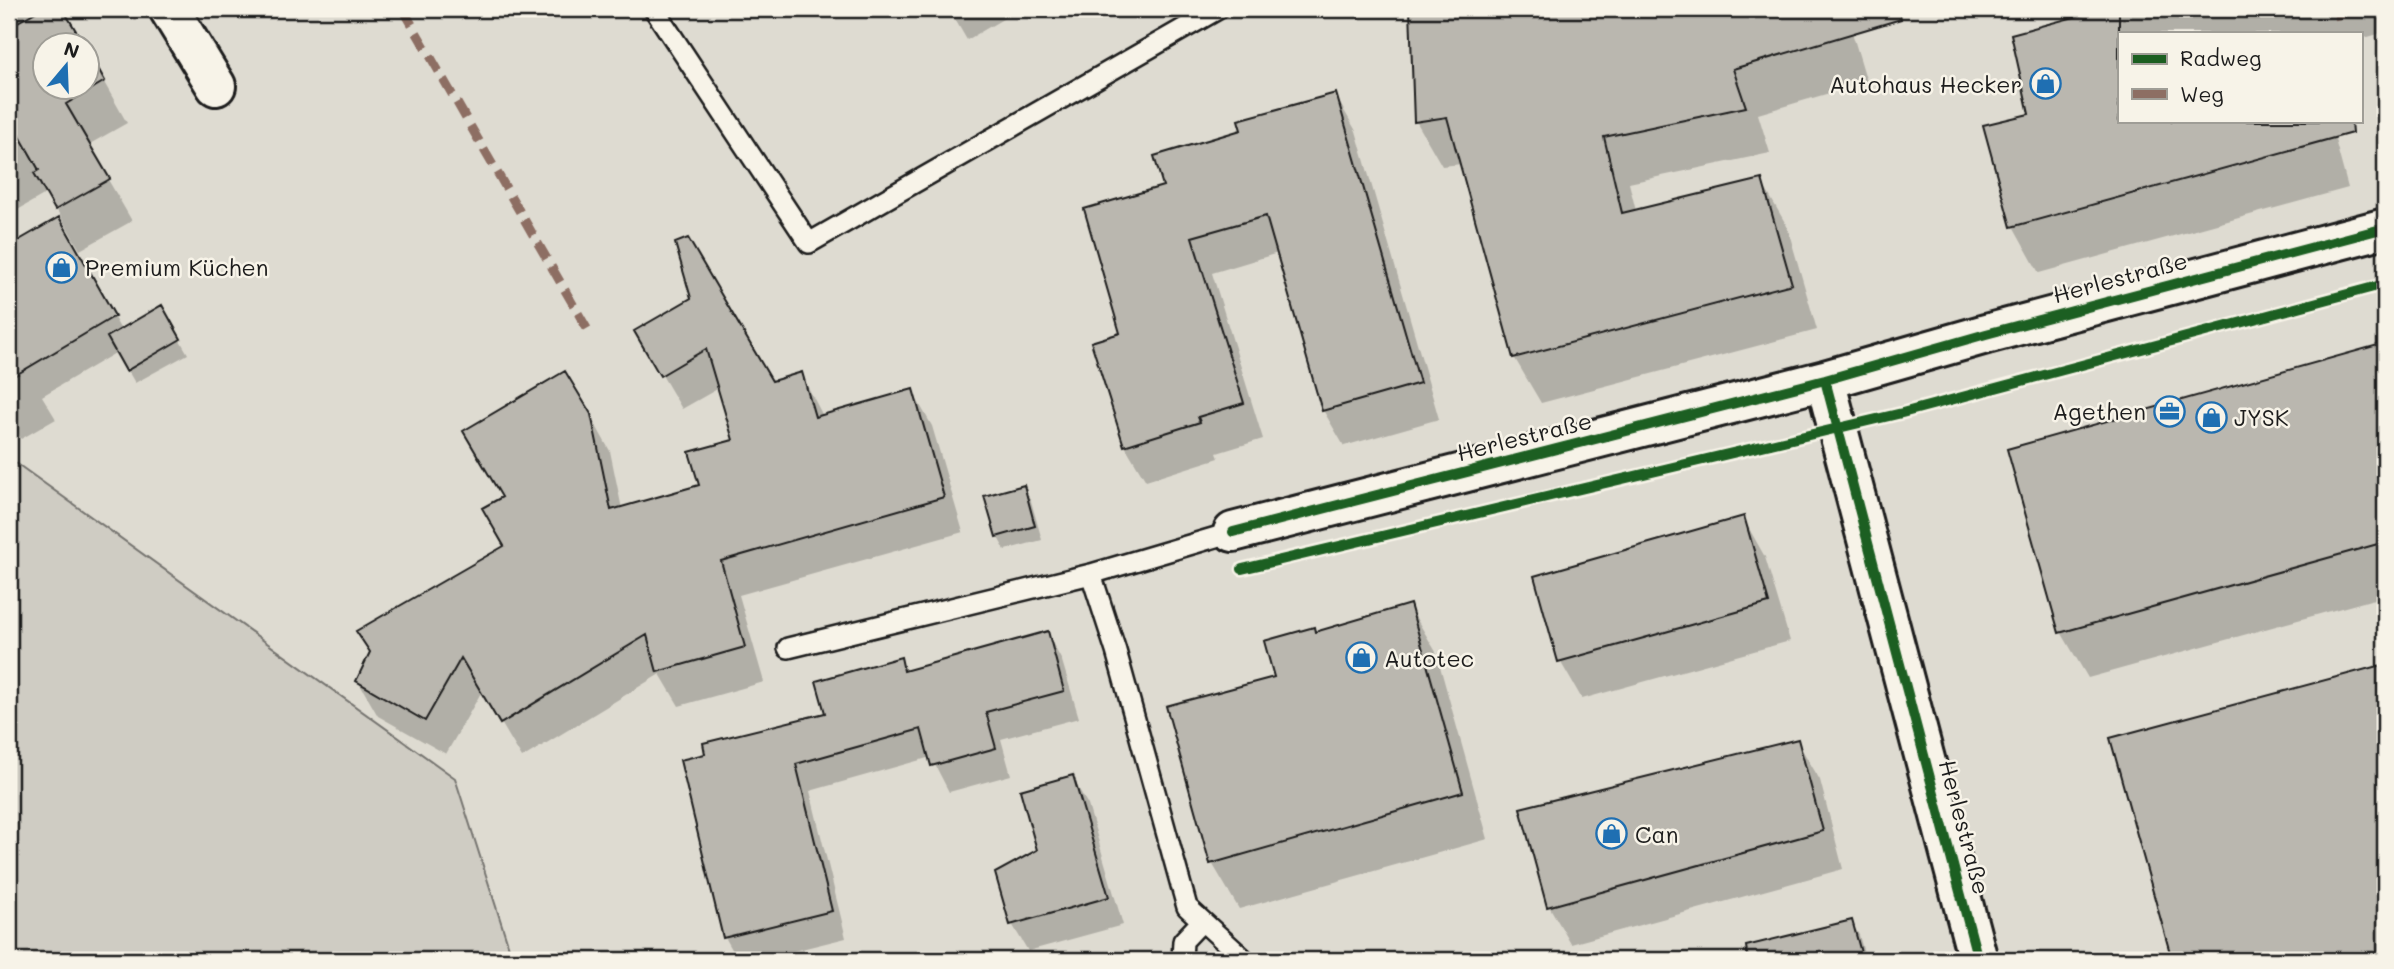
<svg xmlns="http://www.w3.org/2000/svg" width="2394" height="969" font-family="Mali,sans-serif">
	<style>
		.built { fill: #dedbd1; fill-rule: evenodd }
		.green { fill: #cfccc3; stroke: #767470; stroke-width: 2 }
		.shadow { fill: #0003 }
		.building { fill: #bab7af; stroke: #1c1c1c; stroke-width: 2 }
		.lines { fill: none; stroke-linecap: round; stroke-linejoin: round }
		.service-casing { stroke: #1c1c1c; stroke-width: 24 }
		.minor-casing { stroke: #1c1c1c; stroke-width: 44 }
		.service { stroke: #f7f3e8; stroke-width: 19 }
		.minor { stroke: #f7f3e8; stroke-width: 38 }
		.quiet { stroke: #8d6e63; stroke-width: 9; stroke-dasharray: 18 9; stroke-linecap: butt }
		.cycleway-casing { stroke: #f7f3e8; stroke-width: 15 }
		.cycleway { stroke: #1b5e20; stroke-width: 10 }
		.labels { text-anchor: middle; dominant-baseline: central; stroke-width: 5; stroke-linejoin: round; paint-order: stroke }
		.poi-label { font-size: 23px; fill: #1c1c1c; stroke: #f7f3e8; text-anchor: start }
		.street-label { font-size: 23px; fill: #1c1c1c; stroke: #f7f3e8 }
	</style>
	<rect width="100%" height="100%" fill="#eeeae0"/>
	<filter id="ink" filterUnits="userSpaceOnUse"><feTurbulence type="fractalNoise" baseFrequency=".0143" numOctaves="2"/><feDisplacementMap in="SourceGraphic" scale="14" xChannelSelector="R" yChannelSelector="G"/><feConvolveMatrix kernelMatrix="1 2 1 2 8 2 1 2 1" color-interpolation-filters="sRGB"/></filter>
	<g filter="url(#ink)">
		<!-- built -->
		<path class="built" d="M9,9h2376v951h-1420l-4,-9 -34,9h-414l-58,-182 -446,-320zM2119,33h242v88h-242zM46,46h42v42h-42z"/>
		<!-- green -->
		<path class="green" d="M9,458l446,320 58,182h-504z"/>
		<!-- shadow -->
		<path class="shadow" d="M9,9h53l21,37h-37v42h42v-34l39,69 -39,22 44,76 -52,29 -33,-57 -38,22z
			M949,9h71l-53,31z
			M1425,9h420l22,73 -109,32 12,39 -141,30 7,28 125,-30 26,45 30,104 -276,73 -27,-46 -52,-193 -20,2 -26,-45 -4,-104z
			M2111,9h274v23l-24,7v-6h-242v88h211l18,67 -309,85 -26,-47 18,-111 -18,-79z
			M1335,95l21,36 83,288 -95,27 -21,-36 -45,-157 -66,20 51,166 -46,14 2,5 -73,23 -21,-35 -31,-103 28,-8 43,-148 79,-55z
			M58,220l63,110 40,-23 27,47 -53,29 -18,-31 -75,44 14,23 -35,20 -12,-20v-171z
			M693,298l78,85 30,-9 22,42 89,-25 20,35 31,106 -224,63 25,87 -85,24 -19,-32 -138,84 -40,-67 -36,63 -68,-38 -20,-35 148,-134 -2,-49 86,-83 20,36 12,58 79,-23 34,-45 -16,-53 -37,21 -46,-78z
			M2385,345v251l-297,82 -27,-46 -52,-182z
			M1023,487l8,14 11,39 -37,10 -8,-14z
			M1743,518l22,39 25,84 -208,58 -22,-38z
			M1409,606l27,46 52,187 -249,70 -27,-46 103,-229z
			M1047,633l15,28 17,57 -78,21 10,36 -62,17 -18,-35 -121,34 36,147 -89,22h-19l-13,-23 -43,-175 145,-48 73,-55 7,13z
			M2385,666v294h-211l-61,-220z
			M1797,741l23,39 23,89 -272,75 -22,-38z
			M1072,777l16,28 35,120 -95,26 -16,-27 27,-73z
			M1851,922l8,13 7,25h-113l-3,-13z"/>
		<!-- building -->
		<path class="building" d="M41,9h22l22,37h-39v42h42v-38l17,31 -39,23 44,75 -55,31 -21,-37 5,-3 -30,-53v-90z
			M1410,9h489l2,10 -168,50 13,38 -142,30 18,76 140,-34 30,105 -279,74 -66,-241 -33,5z
			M2104,9h15v112h232l1,12 -341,94 -28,-102 46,-11 -18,-80z
			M1336,93l84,290 -98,28 -56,-195 -74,21 52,166 -46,14 2,5 -76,24 -33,-104 29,-9 -36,-124 79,-23 -9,-30 87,-26 -3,-10z
			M59,217l56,99 -106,63v-133z
			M688,238l84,143 30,-9 13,45 98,-28 31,108 -223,64 24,86 -88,25 -10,-37 -147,89 -39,-66 -36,63 -69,-40 14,-29 -14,-21 148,-85 -22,-38 20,-11 -39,-66 102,-60 26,43 20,96 88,-25 -10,-33 44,-12 -27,-91 -46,27 -26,-45 57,-33 -16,-55z
			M162,305l19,34 -55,32 -19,-34z
			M2385,343v199l-326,91 -52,-184z
			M1024,485l11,41 -39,11 -12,-41z
			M1744,516l25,87 -211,59 -24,-86z
			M1410,604l53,188 -253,72 -44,-158 108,-29 -10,-36 50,-14 1,5z
			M1048,631l16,60 -78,21 10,36 -65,18 -10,-37 -125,35 36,147 -109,27 -43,-178 25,-6 -2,-11 122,-30 -9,-32 85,-24 3,14z
			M2385,664v296h-213l-62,-222z
			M1798,739l25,92 -276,76 -27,-99z
			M1073,775l36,122 -99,28 -15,-52 42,-23 -17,-60z
			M1852,920l11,40h-115l-2,-14z"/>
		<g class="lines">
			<defs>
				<path id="service" d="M654,9l155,234 409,-234
					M1091,574l25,77 71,256 58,53
					M788,648l303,-74 142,-42
					M1182,960l1,-19 19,-20"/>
				<path id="minor" d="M169,9l47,77
					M1825,380l153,580
					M1233,532l592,-152 161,-46 399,-106"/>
			</defs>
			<!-- service casing -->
			<use href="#service" class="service-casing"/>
			<!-- minor casing -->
			<use href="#minor" class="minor-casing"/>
			<!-- service -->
			<use href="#service" class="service"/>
			<!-- minor -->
			<use href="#minor" class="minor"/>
			<!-- quiet -->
			<path class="quiet" d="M403,9l186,323
				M2334,16l24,-7"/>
			<defs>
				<path id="cycleway" d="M1825,380l153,580
					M1233,532l592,-152 161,-46 399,-106
					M1242,569l660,-156 483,-129"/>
			</defs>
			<!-- cycleway casing -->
			<use href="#cycleway" class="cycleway-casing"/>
			<!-- cycleway -->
			<use href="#cycleway" class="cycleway"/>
		</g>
	</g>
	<!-- icons -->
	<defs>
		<symbol id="shop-ring" viewBox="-11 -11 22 22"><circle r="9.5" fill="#f7f3e8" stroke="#1f6fb2" stroke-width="1.5"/><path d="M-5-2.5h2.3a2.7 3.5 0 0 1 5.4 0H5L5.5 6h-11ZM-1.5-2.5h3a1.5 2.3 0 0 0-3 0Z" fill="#1f6fb2"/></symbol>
		<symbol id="office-ring" viewBox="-11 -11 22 22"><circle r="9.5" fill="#f7f3e8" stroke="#1f6fb2" stroke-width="1.5"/><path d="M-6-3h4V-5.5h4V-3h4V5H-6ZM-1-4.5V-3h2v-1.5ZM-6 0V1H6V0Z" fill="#1f6fb2"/></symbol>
	</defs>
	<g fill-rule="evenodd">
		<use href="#shop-ring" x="2028" y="66" width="35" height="35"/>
		<use href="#shop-ring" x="44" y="250" width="35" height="35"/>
		<use href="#office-ring" x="2152" y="394" width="35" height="35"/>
		<use href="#shop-ring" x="2194" y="400" width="35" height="35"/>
		<use href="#shop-ring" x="1344" y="640" width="35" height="35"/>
		<use href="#shop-ring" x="1594" y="816" width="35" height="35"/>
	</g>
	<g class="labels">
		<!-- poi labels -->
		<g class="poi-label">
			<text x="2022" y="84" text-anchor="end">Autohaus Hecker</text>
			<text x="85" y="267">Premium Küchen</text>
			<text x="2146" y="411" text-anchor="end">Agethen</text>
			<text x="2234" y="417">JYSK</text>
			<text x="1384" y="658">Autotec</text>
			<text x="1635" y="834">Can</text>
		</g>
		<!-- street labels -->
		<g class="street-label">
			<text transform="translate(2120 277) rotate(-15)">Herlestraße</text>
			<text transform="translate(1524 436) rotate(-14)">Herlestraße</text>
			<text transform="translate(1965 827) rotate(75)">Herlestraße</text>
		</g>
	</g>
	<!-- margin -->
	<rect width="2394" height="969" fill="none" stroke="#f7f3e8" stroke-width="35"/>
	<rect x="18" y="18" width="2359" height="934" fill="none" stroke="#1c1c1c" stroke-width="2.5" filter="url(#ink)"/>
	<!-- legend -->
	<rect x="2118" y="32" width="245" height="91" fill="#f7f3e8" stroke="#9f9d96" stroke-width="2"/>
	<rect x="2132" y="54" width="35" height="10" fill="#1b5e20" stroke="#9f9d96" stroke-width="2"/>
	<text x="2180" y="66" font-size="21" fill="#1c1c1c">Radweg</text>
	<rect x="2132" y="89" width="35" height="10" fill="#8d6e63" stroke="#9f9d96" stroke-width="2"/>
	<text x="2180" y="102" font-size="21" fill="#1c1c1c">Weg</text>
	<!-- north arrow -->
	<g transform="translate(66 66) rotate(19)"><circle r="33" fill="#f7f3e8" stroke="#9f9d96" stroke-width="2"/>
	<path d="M0-5L12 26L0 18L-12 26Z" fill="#1f6fb2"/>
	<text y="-10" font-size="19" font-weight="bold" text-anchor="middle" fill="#1c1c1c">N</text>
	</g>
</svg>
